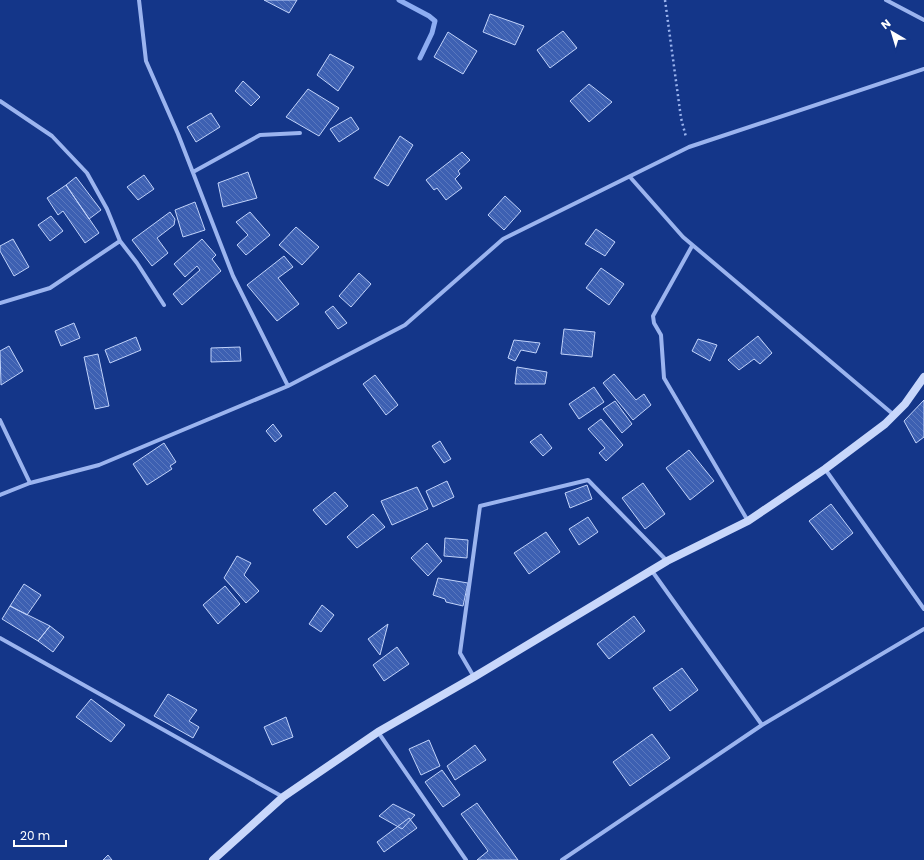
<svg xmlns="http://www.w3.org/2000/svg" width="924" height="860" font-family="Poppins,sans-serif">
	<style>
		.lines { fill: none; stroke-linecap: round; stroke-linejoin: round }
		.stream { stroke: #8dadf2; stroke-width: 5 }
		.building { fill: url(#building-back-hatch); stroke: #c1d3fb }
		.path { stroke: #9bb4ef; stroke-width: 2.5; stroke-dasharray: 2 3; stroke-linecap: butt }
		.street { stroke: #9bb4ef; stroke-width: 4 }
		.secondary { stroke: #c8d7fb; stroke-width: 8 }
	</style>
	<defs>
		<pattern id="building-back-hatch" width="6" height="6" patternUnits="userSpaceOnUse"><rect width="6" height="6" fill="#3d60b2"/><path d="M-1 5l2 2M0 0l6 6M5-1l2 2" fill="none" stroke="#5a78be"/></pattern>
	</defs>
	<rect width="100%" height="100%" fill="#143689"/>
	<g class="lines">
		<!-- stream -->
		<path class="stream" d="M399,0l30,16 6,5 -3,12 -12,25"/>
	</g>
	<!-- building -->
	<path class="building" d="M264,0h33l-8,13z
		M490,14l34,12 -9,19 -32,-13z
		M563,31l14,17 -27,20 -13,-18z
		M448,32l29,19 -14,23 -29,-17z
		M330,54l24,13 -16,24 -21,-16z
		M243,81l17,16 -9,9 -16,-15z
		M589,84l23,18 -23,20 -19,-21z
		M308,89l31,19 -20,28 -33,-19z
		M211,113l9,14 -24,15 -9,-15z
		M351,117l8,12 -20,13 -9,-13z
		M400,136l13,9 -25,41 -14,-8z
		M462,152l8,8 -12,11 2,3 -5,5 7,9 -16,12 -9,-12 -3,2 -8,-10z
		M248,172l9,26 -34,9 -5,-24z
		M144,175l10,14 -16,11 -11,-13z
		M76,177l25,33 -12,9 -23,-34z
		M66,185l33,48 -14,10 -22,-32 -5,4 -11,-17z
		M505,196l16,15 -17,19 -16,-15z
		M195,202l10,28 -22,7 -8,-27z
		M170,212l5,7 -1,6 -17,13 11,15 -16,13 -20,-26z
		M250,212l20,23 -24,20 -9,-10 11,-10 -12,-13z
		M51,216l12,15 -13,10 -12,-16z
		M296,227l23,20 -17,18 -23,-20z
		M596,229l19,13 -10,14 -20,-12z
		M13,239l16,28 -15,9 -14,-25v-5z
		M202,239l14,16 -4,4 9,12 -39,34 -9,-11 27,-24 -3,-4 -12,11 -11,-13z
		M284,256l9,11 -15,11 21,26 -22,17 -30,-36z
		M601,268l23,16 -15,21 -23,-17z
		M359,273l12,11 -20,23 -12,-11z
		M333,306l14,17 -9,6 -13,-17z
		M74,323l6,15 -19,8 -6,-15z
		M564,329l31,3 -3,25 -31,-3z
		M758,336l14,17 -12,11 -6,-5 -15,11 -11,-10z
		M136,337l5,13 -31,13 -5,-13z
		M698,339l19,6 -7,16 -18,-10z
		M514,340l26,3 -4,10 -15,-3 -6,11 -7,-3z
		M9,346l14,25 -22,14 -1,-34z
		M240,347l1,14 -30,1v-14z
		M98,354l11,52 -14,3 -11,-52z
		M517,367l30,5 -2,12h-30z
		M614,374l22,26 8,-6 7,11 -18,15 -30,-37z
		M375,375l23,30 -12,10 -23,-31z
		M594,387l10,15 -25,17 -10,-15z
		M924,400v37l-8,6 -12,-22z
		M615,401l17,23 -10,9 -19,-24z
		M601,419l22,26 -17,16 -7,-8 6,-5 -17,-19z
		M273,424l9,12 -7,6 -9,-11z
		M541,434l11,14 -9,8 -13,-14z
		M440,441l11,18 -7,4 -12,-17z
		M164,443l12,19 -6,4 2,3 -25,16 -14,-21z
		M689,450l25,31 -24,19 -24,-32z
		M447,481l7,16 -21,10 -7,-16z
		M643,483l22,31 -20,15 -23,-31z
		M587,485l5,14 -22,9 -5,-15z
		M417,487l11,22 -36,16 -11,-24z
		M335,492l13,14 -22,19 -13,-15z
		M831,504l22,29 -21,17 -23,-29z
		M373,514l12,13 -28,21 -10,-11z
		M588,517l10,15 -19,13 -10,-16z
		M546,532l14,20 -31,22 -15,-21z
		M445,538l23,2 -1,18 -23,-2z
		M427,543l15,18 -14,15 -17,-18z
		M237,556l14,7 -7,12 15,16 -13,12 -22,-25z
		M438,578l30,5 -5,23 -17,-4 -1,-3 -12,-4z
		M24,584l17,11 -14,20 -17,-9z
		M225,586l15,18 -22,20 -15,-19z
		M322,605l12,10 -13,17 -12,-8z
		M10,606l40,20 -12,15 -36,-22z
		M634,616l11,15 -36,28 -12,-15z
		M388,624l-8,31 -12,-16z
		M50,626l14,11 -11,15 -15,-11z
		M397,647l12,17 -25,17 -11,-16z
		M682,668l16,22 -28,21 -17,-23z
		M168,694l29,16 -8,11 10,6 -6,11 -39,-22z
		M91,699l34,26 -14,17 -35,-25z
		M286,717l7,20 -21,8 -8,-18z
		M652,734l18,24 -40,28 -17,-24z
		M429,740l11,26 -19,9 -12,-26z
		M475,745l11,15 -31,20 -8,-14z
		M442,770l18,25 -17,12 -18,-25z
		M477,803l41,57h-41l11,-9 -27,-37z
		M393,804l22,11 -13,14 -23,-13z
		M409,818l8,10 -33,24 -7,-10z
		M108,855l4,5h-9z"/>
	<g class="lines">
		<!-- path -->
		<path class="path" d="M665,0l16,118 5,19"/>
		<!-- street -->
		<path class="street" d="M139,0l7,61 32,73 55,142 55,110
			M886,0l38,20
			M0,101l52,35 35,37 20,36 13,32 17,22 27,42
			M193,172l67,-37 40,-2
			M630,177l53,60 211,178
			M692,246l-39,70 1,7 7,12 3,43 84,143
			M0,303l50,-15 70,-47
			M0,420l30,63
			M825,469l99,140
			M0,495l30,-12 69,-18 189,-79 117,-61 98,-86 186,-92 235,-78
			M652,571l110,154
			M0,638l283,159
			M474,677l-14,-24 20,-147 108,-26 79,81
			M378,732l88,128
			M562,860l200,-135 162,-96"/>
		<!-- secondary -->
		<path class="secondary" d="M213,860l70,-63 95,-65 96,-55 193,-116 81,-40 77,-52 60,-45 20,-20 19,-27"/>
	</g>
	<!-- north arrow -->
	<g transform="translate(892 32) rotate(322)" stroke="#143689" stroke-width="3" paint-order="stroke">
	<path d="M0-3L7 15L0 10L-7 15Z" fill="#ffffff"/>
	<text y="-6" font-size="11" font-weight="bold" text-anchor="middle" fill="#ffffff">N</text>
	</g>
	<!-- scale -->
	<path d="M14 840v6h52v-6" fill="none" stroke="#ffffff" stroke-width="2"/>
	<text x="20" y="840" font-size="12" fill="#ffffff" stroke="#143689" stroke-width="3" paint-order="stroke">20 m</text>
</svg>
